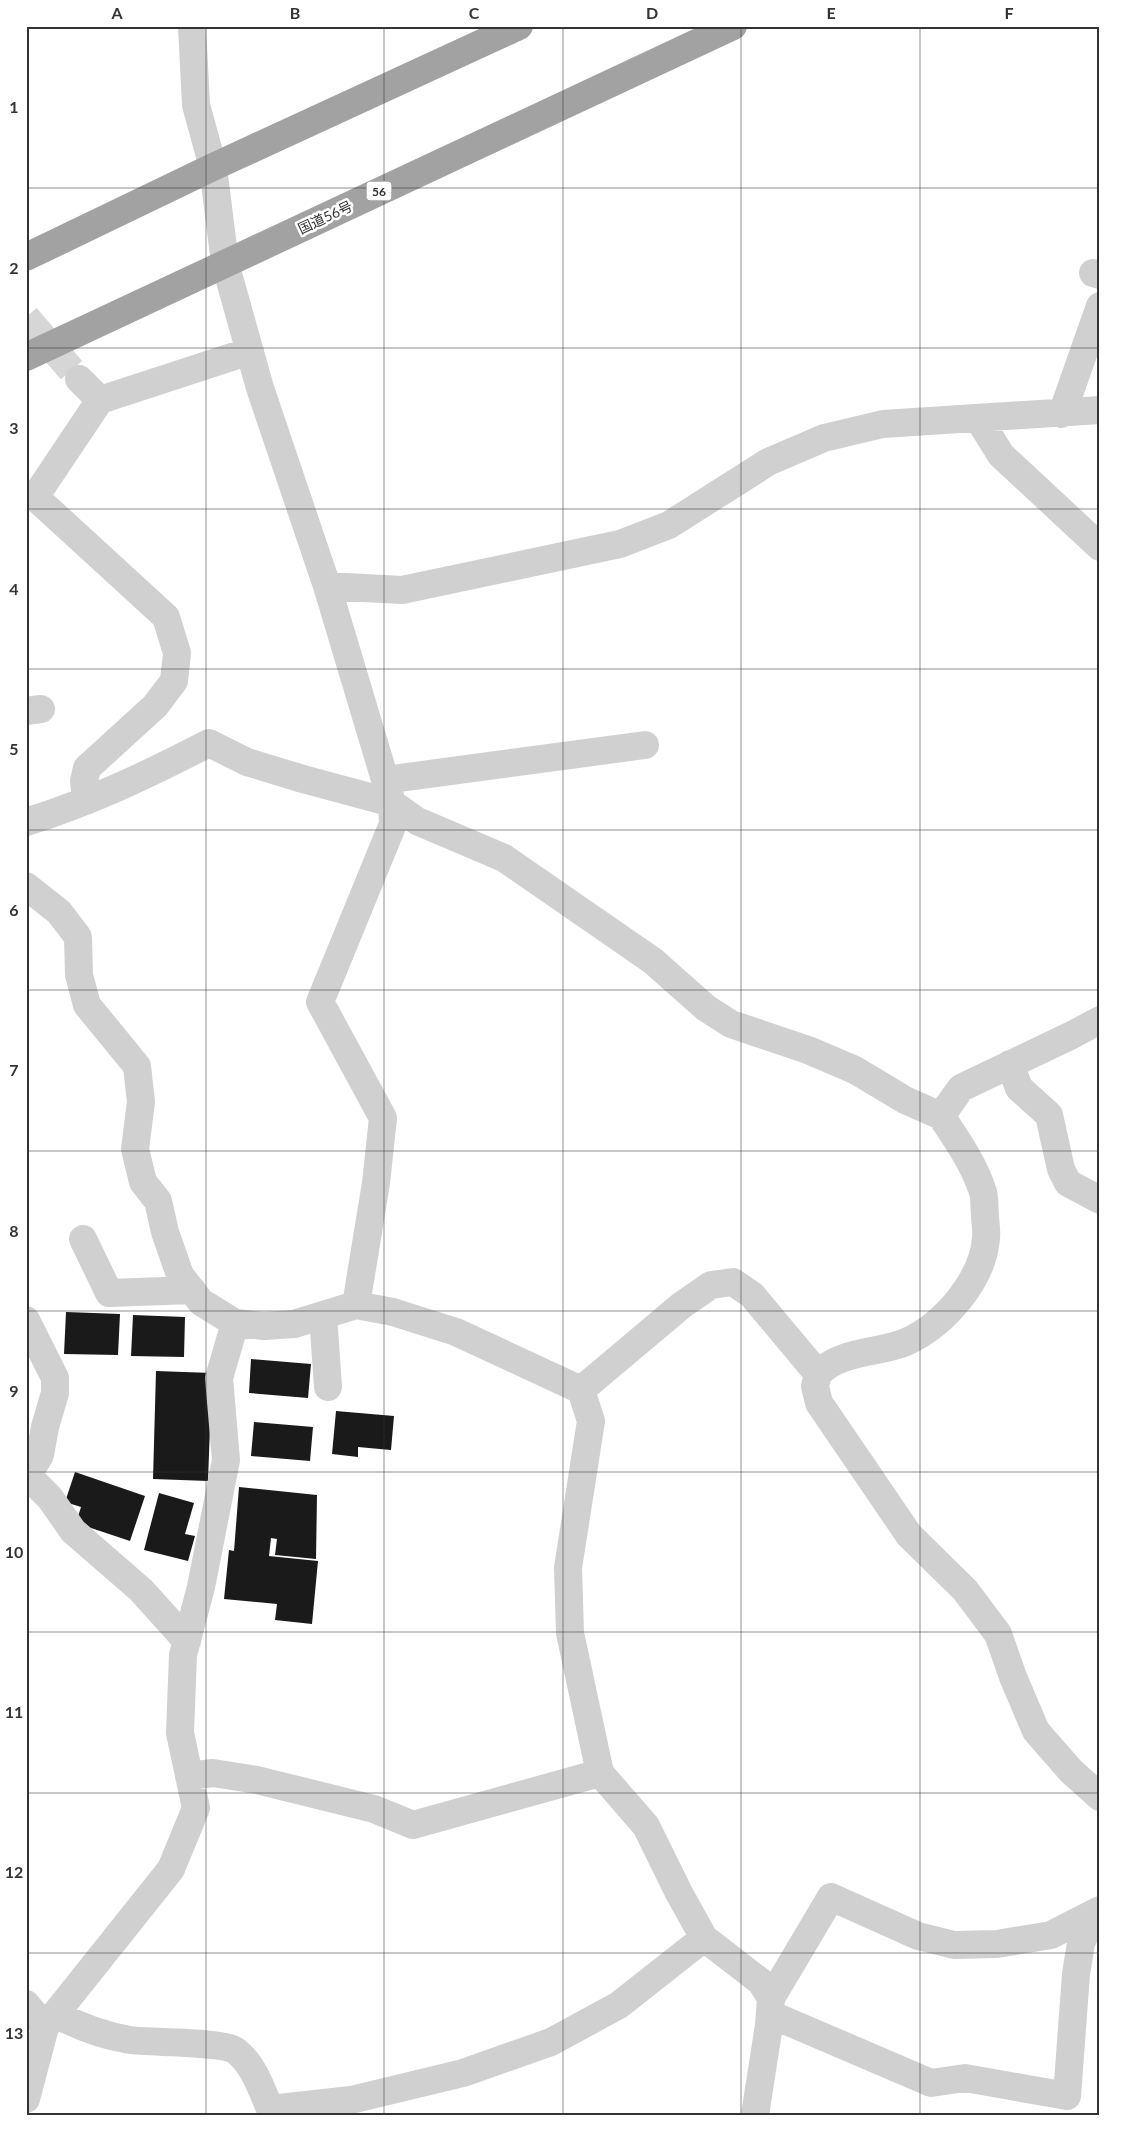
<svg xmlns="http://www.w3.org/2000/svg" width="1126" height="2141" font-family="Lato,'Noto Sans JP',sans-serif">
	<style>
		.building { fill: #1a1a1a }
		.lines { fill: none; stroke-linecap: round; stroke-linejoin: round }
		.minor-tunnel { stroke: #d6d6d6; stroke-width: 28; stroke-dasharray: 28 14; stroke-linecap: butt }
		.minor { stroke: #d0d0d0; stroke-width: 28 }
		.trunk { stroke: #a2a2a2; stroke-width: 28 }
		.grid { fill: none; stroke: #333; stroke-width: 1; stroke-opacity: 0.55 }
		.labels { text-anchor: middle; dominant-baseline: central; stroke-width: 5; stroke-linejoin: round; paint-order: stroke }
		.shield { fill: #fff; stroke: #707070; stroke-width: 1 }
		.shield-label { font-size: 12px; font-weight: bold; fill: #333 }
		.street-label { font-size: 14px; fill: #333; stroke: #fff }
		.neatline { fill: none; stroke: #333; stroke-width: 2 }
		.grid-label { font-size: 16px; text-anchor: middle; font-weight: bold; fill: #333 }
	</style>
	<rect width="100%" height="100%" fill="#fff"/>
	<!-- building -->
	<path class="building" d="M66,1312l54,2 -2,41 -54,-1z
		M133,1315l52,2 -1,40 -53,-1z
		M251,1359l60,5 -3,34 -59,-5z
		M156,1371l56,2 -4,108 -55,-2z
		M336,1411l58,5 -3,34 -33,-3v10l-26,-3z
		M254,1422l59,5 -3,34 -59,-5z
		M75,1472l70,24 -15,45 -54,-18 5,-16 -16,-5z
		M239,1487l78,8 -1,64 -41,-4 2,-16 -6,-1 -2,18 49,5 -6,63 -37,-4 2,-16 -53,-5 5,-49 5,1z
		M159,1493l35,10 -9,31 10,2 -7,25 -44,-11z"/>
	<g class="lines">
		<!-- minor-tunnel -->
		<path class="minor-tunnel" d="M26,317l53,62"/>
		<!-- minor -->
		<path class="minor" d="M192,26l4,79 17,62 12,96 35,125 67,198 65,217 1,21 -73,178 63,116 -7,65 -20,122 37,7 63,20 125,58 10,31 -23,147 2,65 30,140 46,53 33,67 25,45 57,44 10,16 -2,27 -14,90
			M1093,273l7,2
			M79,379l21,21
			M1062,414l38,-108
			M978,418l23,37 99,92
			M327,586l75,4 218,-46 49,-19 99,-63 56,-24 59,-14 217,-14
			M26,711l15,-2
			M385,780l260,-35
			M86,801l-2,-20 3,-13 68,-62 19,-25 3,-28 -11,-36 -131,-120 65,-97 150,-49
			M26,822c65,-20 123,-48 183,-79l38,19 56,17 89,24 25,18 87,37 149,103 53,47 25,16 77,26 47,20 50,30 36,16 20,-28 111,-53 28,-15
			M26,886l33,26 19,25 1,38 8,30 50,61 4,36 -6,47 8,33 15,19 7,31 15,43 21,27 34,21 29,3 30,-2 62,-19
			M1010,1064l9,24 30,27 12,54 7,14 32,17
			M83,1239l26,54 83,-3
			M323,1315l5,72
			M26,1320l29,58v15l-10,34 -5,28 -14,23
			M818,1374c23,-24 59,-20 88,-32 38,-17 77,-62 80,-104 1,-8 -1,-16 -1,-23 -1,-7 0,-16 -2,-23 -9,-28 -26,-52 -42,-76
			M581,1390l101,-85 29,-20 22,-3 19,13 66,79 -3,12 4,17 90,132 56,55 33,44 15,43 23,54 35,40 29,26
			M26,1474l24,24 23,33 68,59 46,51
			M189,1776l24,-3 44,7 117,29 39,16 187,-52
			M771,1998l60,-101 87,39 36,9 43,-1 54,-9 49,-25
			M26,2004l19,23
			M55,2014c23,12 50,22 75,26 21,3 93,1 106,11 18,14 25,37 34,58l81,-9 112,-27 88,-31 68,-37 85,-67
			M770,2014l161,69 34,-5 102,18 9,-122 5,-31 14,-29
			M26,2099l19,-72 126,-158 25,-61 -16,-75 3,-78 18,-68 25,-127 -7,-82 16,-55"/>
		<!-- trunk -->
		<path class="trunk" d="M26,257l187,-90 306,-141
			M26,357l707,-331"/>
	</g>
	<!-- grid -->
	<path class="grid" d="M206,26v2089M384,26v2089M563,26v2089M741,26v2089M920,26v2089M26,188h1074M26,348h1074M26,509h1074M26,669h1074M26,830h1074M26,990h1074M26,1151h1074M26,1311h1074M26,1472h1074M26,1632h1074M26,1793h1074M26,1953h1074"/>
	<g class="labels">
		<!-- shield labels -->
		<rect class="shield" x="366.5" y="181.5" width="25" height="19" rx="4"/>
		<g class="shield-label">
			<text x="379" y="191">56</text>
		</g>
		<!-- street labels -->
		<g class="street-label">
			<text transform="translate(325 217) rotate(-25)">国道56号</text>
		</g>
	</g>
	<!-- border -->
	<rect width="1126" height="2141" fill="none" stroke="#ffffff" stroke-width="55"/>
	<rect x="28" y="28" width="1070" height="2086" class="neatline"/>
	<g class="grid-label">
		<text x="117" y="19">A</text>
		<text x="295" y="19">B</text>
		<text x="474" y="19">C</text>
		<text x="652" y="19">D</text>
		<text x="831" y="19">E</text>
		<text x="1009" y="19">F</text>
		<text x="14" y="113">1</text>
		<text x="14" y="274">2</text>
		<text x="14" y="434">3</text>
		<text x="14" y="595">4</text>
		<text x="14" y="755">5</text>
		<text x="14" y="916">6</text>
		<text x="14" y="1076">7</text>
		<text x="14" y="1237">8</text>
		<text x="14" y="1397">9</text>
		<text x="14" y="1558">10</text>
		<text x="14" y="1718">11</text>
		<text x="14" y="1878">12</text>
		<text x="14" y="2039">13</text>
	</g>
</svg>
